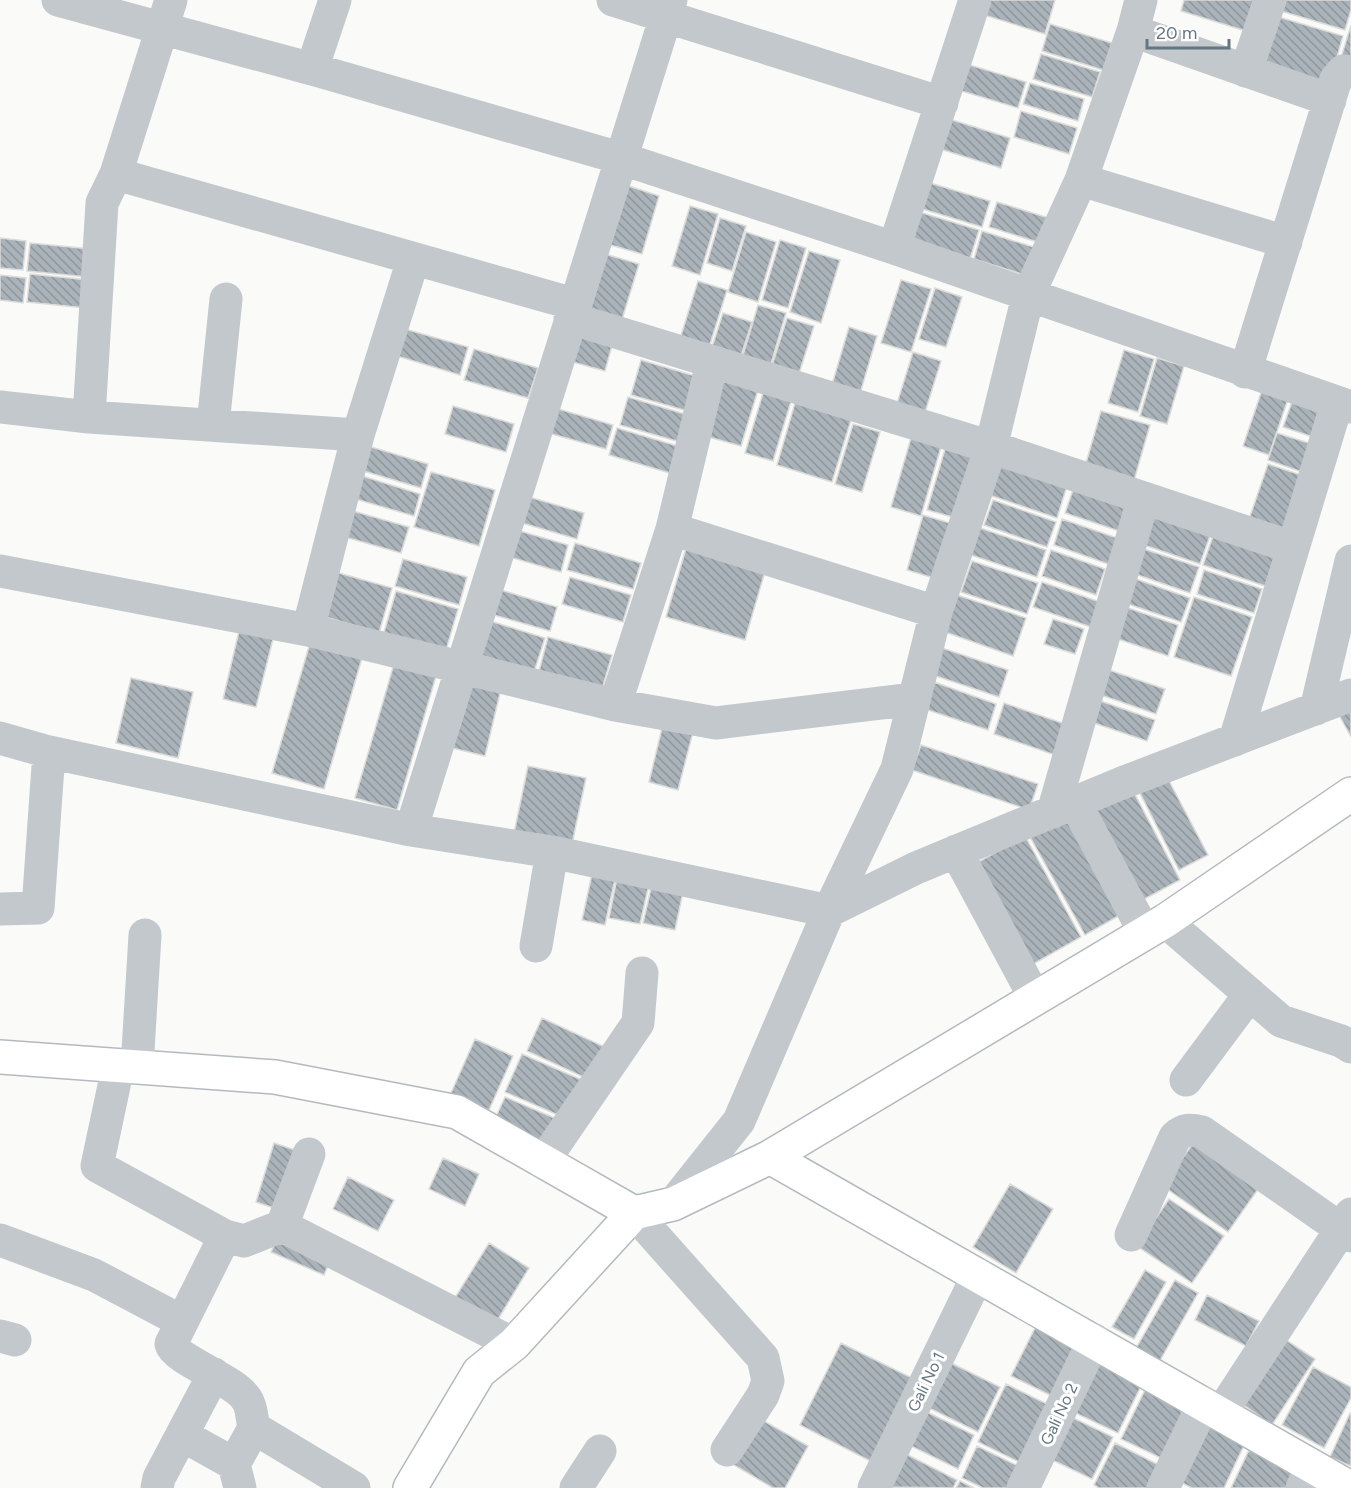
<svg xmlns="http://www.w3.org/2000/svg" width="1351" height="1488" font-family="Figtree,sans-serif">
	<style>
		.building { fill: url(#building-back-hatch); stroke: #dcdcda; stroke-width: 1.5 }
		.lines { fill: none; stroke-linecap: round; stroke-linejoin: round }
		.secondary-casing { stroke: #b3babf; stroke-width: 36 }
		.street { stroke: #c3c8cc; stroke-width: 33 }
		.secondary { stroke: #fff; stroke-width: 33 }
		.labels { text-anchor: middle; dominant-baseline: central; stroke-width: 6; stroke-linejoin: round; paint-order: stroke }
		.street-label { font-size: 16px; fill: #657683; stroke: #fff }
	</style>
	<defs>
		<pattern id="building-back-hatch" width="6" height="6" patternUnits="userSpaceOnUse" patternTransform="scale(1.5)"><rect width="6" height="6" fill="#aab3b9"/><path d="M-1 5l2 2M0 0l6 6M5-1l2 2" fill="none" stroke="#8e969c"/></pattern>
	</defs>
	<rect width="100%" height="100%" fill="#fafaf8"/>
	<!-- building -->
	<path class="building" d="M985,0h70l-10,34 -64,-20z
		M1184,0h75l-10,32 -68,-21z
		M1277,0h74v10l-6,20 -71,-21z
		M1272,15l71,21 -15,52 -71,-22z
		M1050,24l62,19 -9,27 -61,-19z
		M1351,25v39l-11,-3z
		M1041,54l59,18 -8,25 -59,-18z
		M963,63l63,19 -8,26 -63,-19z
		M1030,83l54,16 -6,22 -55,-17z
		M1021,111l56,17 -8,26 -55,-17z
		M946,118l64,20 -9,30 -64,-20z
		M927,182l63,19 -8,26 -63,-19z
		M626,185l33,11 -17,58 -35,-10z
		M997,202l55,17 -8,25 -55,-17z
		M690,206l28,8 -18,61 -28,-9z
		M916,211l63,19 -9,29 -63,-19z
		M720,218l26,8 -14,45 -25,-8z
		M982,231l58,18 -9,28 -57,-18z
		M746,232l30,10 -18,60 -30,-10z
		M0,238l26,3 -3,29 -23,-2z
		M780,240l26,8 -18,60 -26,-8z
		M30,243l61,6 -3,28 -61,-6z
		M809,251l31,9 -19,63 -31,-11z
		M605,254l34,10 -19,62 -34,-10z
		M30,274l59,6 -3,28 -59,-6z
		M0,275l26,3 -3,25 -23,-3z
		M901,280l30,9 -20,63 -30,-9z
		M698,281l29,9 -20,64 -29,-9z
		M935,288l27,9 -16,50 -27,-8z
		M758,305l28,8 -18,61 -28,-9z
		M723,313l29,9 -13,40 -29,-9z
		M787,318l27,8 -16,51 -27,-8z
		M849,327l28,9 -18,61 -28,-9z
		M405,329l63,18 -8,28 -63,-19z
		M577,332l36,10 -8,29 -36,-10z
		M474,349l64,19 -10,30 -64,-18z
		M1124,350l30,9 -16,53 -30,-9z
		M913,352l28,9 -19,61 -28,-9z
		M1157,358l27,8 -17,58 -27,-8z
		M641,360l61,18 -11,34 -60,-17z
		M722,379l36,11 -17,56 -36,-10z
		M764,390l28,8 -19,63 -28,-8z
		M1262,390l26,9 -19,56 -26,-9z
		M628,397l60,18 -8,27 -60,-17z
		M1292,402l29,10 -8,25 -30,-10z
		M795,403l56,17 -19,62 -55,-17z
		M453,406l61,18 -8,28 -61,-18z
		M555,408l58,17 -7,24 -58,-16z
		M1101,411l49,14 -17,59 -49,-14z
		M853,424l27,8 -18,60 -27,-8z
		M617,428l64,19 -8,27 -64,-19z
		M1277,433l35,11 -10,28 -34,-12z
		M911,438l30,9 -20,69 -30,-9z
		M368,446l60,18 -7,24 -61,-18z
		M945,449l33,10 -18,60 -33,-9z
		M1000,463l67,23 -10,32 -68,-23z
		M1268,464l33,11 -21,62 -33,-12z
		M431,472l64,18 -16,56 -65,-19z
		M359,475l61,19 -6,22 -62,-18z
		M1074,487l54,19 -9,25 -54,-18z
		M529,497l55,16 -7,26 -55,-16z
		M993,500l63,22 -9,25 -63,-22z
		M346,509l63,18 -8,26 -63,-18z
		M1151,513l60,20 -11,31 -59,-20z
		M923,515l30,9 -16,55 -30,-9z
		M1062,519l58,20 -9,26 -57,-20z
		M980,528l66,22 -9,27 -66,-22z
		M513,529l55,16 -7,27 -55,-16z
		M1214,533l62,21 -11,32 -62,-21z
		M575,543l66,20 -8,26 -66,-19z
		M687,545l79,23 -21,72 -79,-23z
		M1141,548l58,19 -9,26 -58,-20z
		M1051,550l54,19 -9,26 -54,-19z
		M403,559l64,18 -8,28 -64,-19z
		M972,561l66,22 -11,31 -66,-22z
		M1204,570l58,19 -8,24 -57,-19z
		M332,571l60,17 -13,45 -60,-18z
		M570,577l61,18 -8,27 -61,-18z
		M1130,577l60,21 -9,24 -59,-20z
		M1042,582l58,20 -9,25 -58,-20z
		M501,590l56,17 -7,24 -56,-16z
		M396,591l62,18 -14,48 -62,-18z
		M957,595l69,23 -13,38 -68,-24z
		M1194,597l58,20 -21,59 -57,-19z
		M1122,606l56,19 -10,31 -56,-19z
		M1053,619l31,10 -9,25 -31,-10z
		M487,620l58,18 -11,34 -57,-18z
		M239,631l34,8 -17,68 -33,-8z
		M548,637l64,18 -10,34 -63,-18z
		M310,643l52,15 -38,131 -52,-16z
		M942,648l66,22 -9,27 -66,-22z
		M394,664l42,12 -39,134 -42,-12z
		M1103,668l62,21 -9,25 -61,-21z
		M131,678l62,14 -15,66 -62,-15z
		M460,679l41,10 -16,67 -41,-10z
		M934,682l62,22 -8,26 -63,-21z
		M1095,699l60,21 -8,21 -59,-20z
		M1004,703l61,21 -10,31 -61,-21z
		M1351,711v26l-12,-22z
		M663,724l30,8 -15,58 -29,-8z
		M921,745l117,39 -9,26 -117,-40z
		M528,766l58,12 -14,66 -58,-11z
		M1167,777l41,78 -29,15 -40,-79z
		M1132,789l48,91 -45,24 -48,-91z
		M1074,812l55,98 -44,25 -55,-98z
		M1025,836l56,101 -53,30 -57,-101z
		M592,874l23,5 -10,46 -23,-5z
		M617,878l32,6 -9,40 -31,-6z
		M652,884l31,8 -8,38 -32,-7z
		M542,1018l65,30 -15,33 -65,-30z
		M475,1039l38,17 -24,54 -38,-17z
		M522,1054l60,26 -17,38 -60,-26z
		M505,1097l54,23 -11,25 -54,-24z
		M1196,1139l65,46 -33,47 -65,-46z
		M274,1143l27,9 -18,59 -27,-9z
		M443,1158l36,16 -14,32 -36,-17z
		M348,1177l46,23 -16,31 -45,-22z
		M1010,1184l43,25 -37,64 -43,-26z
		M1169,1199l55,37 -32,47 -55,-37z
		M280,1233l52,23 -8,19 -53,-23z
		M489,1243l40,25 -35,58 -41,-25z
		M1145,1270l21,12 -32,57 -22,-12z
		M1175,1280l23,13 -40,71 -23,-14z
		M1207,1295l52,26 -13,25 -51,-26z
		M1036,1326l46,23 -24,50 -47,-23z
		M1280,1336l35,23 -43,66 -34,-24z
		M841,1343l75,37 -42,83 -74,-38z
		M1093,1360l49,24 -24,49 -49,-23z
		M949,1362l51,25 -22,45 -51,-25z
		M1313,1367l38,20v11l-27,50 -42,-23z
		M1006,1384l43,21 -28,58 -43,-21z
		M1145,1390l44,22 -24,48 -44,-21z
		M927,1412l47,23 -16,34 -47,-23z
		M1350,1413l1,1v52l-21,-9z
		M1067,1415l46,22 -21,42 -46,-22z
		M755,1416l53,30 -23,42h-12l-44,-26z
		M1204,1423l41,20 -21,45h-32l-16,-8z
		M1115,1443l46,23 -10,22h-52l-5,-3z
		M977,1446l43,21 -10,21h-27l-21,-10z
		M1249,1450l48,24 -7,14h-59z
		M906,1454l51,26 -4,8 -63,-1z
		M960,1481l14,7h-18z"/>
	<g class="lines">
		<defs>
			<path id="secondary" d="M0,1057l275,20 182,35 177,101 39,-9 97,-47 395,-236 186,-127
				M770,1157l580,331
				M410,1488l69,-116 35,-28 120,-131"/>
		</defs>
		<!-- secondary casing -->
		<use href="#secondary" class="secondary-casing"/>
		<!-- street -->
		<path class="street" d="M58,0l254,69
			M335,0l-23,69 308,89 274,90 457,159
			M613,0l329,103
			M1133,31l197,69
			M1246,71l24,-71
			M116,174l458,130
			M1081,180l205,62
			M894,248l81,-248
			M570,318l421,129 300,100
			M1245,372l91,-293 7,-8 8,1
			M0,407l89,10 269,18
			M89,417l13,-214 14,-29 55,-174
			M213,425l13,-126
			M672,529l264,83
			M0,571l308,59 307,75 101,18 198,-24
			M308,630l50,-195 55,-175
			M615,705l57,-176 40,-166
			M1316,709l35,-148
			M0,738l49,14 362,78 141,22 277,59 87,-43 206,-85 229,-88
			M1235,740l102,-337
			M1075,803l70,130
			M1053,812l90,-312
			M411,830l260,-830
			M956,851l79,147
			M0,909l38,-1 11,-156
			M1165,921l116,100 60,20 10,6
			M536,946l16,-94
			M118,1067l-21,99 128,70 19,5 38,-15 232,118
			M137,1067l8,-132
			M1186,1080l64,-86
			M543,1162l95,-139 4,-50
			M673,1204l66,-83 90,-210 68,-142 39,-157 55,-165 37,-151 53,-116 52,-149 8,-31
			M634,1213l129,145 5,23 -5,14 -36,55
			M282,1226l27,-72
			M1131,1235l44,-98c9,-8 15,-8 27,-5l149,104
			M225,1236l-54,108c4,16 65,36 76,56 5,7 5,20 7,28l-20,36 6,24
			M0,1240l94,35 87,46
			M0,1336l15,4
			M1221,1413l130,-199
			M254,1428l100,60
			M182,1435l52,29
			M157,1488l2,-10 55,-104
			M576,1488l24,-37
			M874,1488l104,-213
			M1023,1488l71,-148
			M1163,1488l41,-85
			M1302,1488l10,-22"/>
		<!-- secondary -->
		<use href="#secondary" class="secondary"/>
	</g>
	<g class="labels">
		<!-- street labels -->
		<g class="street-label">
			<text transform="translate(926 1382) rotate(-64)">Gali No 1</text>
			<text transform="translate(1059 1414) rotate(-65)">Gali No 2</text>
		</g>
	</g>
	<!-- scale -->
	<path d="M1147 39v9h82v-9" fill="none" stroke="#657683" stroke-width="3"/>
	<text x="1156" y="39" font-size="18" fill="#657683" stroke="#ffffff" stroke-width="4.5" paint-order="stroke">20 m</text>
</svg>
